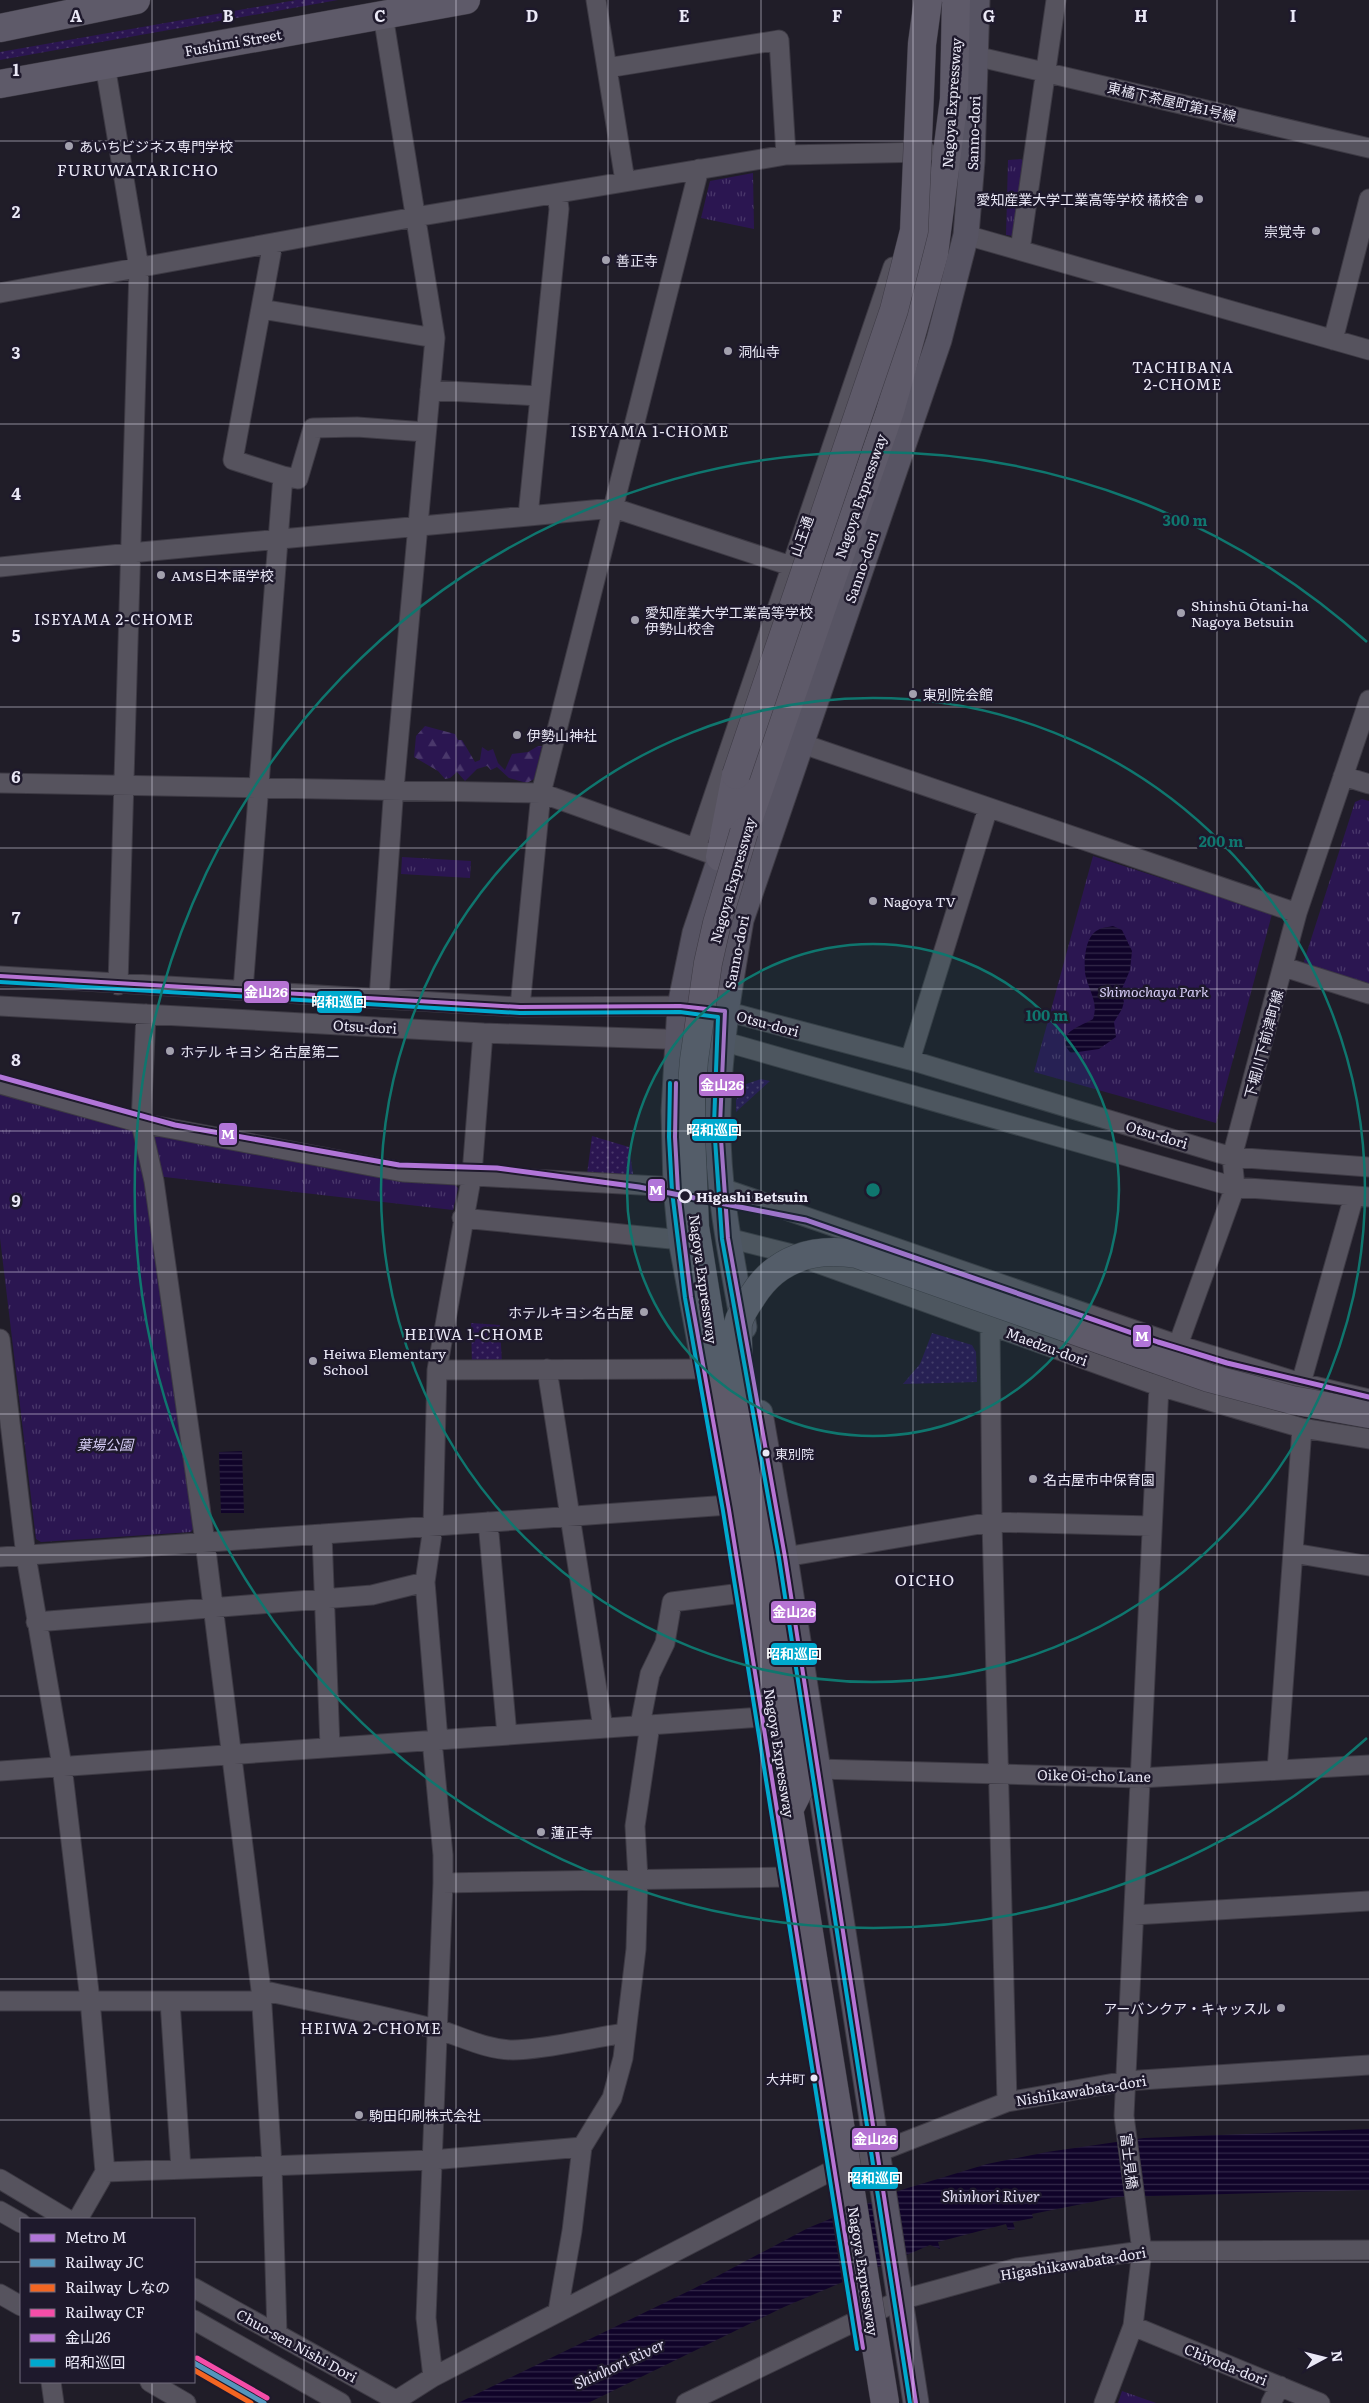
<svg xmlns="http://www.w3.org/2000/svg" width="1369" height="2403" font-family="Literata,'Noto Sans JP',serif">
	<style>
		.grass { fill: url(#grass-dots) }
		.forest { fill: url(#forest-firs) }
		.park { fill: url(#park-tufts) }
		.water { fill: url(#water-rules) }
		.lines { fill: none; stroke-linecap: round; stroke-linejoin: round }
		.minor-casing { stroke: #3d3a44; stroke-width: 21 }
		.major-casing { stroke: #3d3a44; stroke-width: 27 }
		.highway-casing { stroke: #3d3a44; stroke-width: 29 }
		.minor { stroke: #56535e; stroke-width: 19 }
		.major { stroke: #575463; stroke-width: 25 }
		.highway { stroke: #5e5a69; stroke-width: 28 }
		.highway-bridge-casing { stroke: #3d3a44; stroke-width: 29; stroke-linecap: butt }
		.highway-bridge { stroke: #5e5a69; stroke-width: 28 }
		.bus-1-casing { stroke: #1e192c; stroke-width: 8 }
		.bus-2-casing { stroke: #1e192c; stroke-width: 8 }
		.bus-1 { stroke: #b673d3; stroke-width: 4 }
		.bus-2 { stroke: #00a9ce; stroke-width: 4 }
		.rail-1-casing { stroke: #1e192c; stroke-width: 9 }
		.rail-2-casing { stroke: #1e192c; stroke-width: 9 }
		.rail-3-casing { stroke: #1e192c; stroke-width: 9 }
		.rail-1 { stroke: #5495bc; stroke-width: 5 }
		.rail-2 { stroke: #f26522; stroke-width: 5 }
		.rail-3 { stroke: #f54da8; stroke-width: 5 }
		.metro-1-casing { stroke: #1e192c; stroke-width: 9 }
		.metro-1 { stroke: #b175d8; stroke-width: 5 }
		.grid { fill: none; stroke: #eae8f6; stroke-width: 1; stroke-opacity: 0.55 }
		.ring { fill: none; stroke: #0f766e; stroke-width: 2.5 }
		.poi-dot { fill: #a3a1ae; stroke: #1e192c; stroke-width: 2 }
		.stop-dot { fill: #1e192c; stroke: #eae8f6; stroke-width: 2.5 }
		.bus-dot { fill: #eae8f6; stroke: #1e192c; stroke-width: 2 }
		.labels { text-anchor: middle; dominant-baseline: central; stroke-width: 5; stroke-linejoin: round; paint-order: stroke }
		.bus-label { font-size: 13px; fill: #eae8f6; stroke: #1e192c; text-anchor: start }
		.street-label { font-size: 14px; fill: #eae8f6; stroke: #1e192c }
		.poi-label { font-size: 14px; fill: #eae8f6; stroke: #1e192c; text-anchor: start }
		.park-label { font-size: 14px; font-style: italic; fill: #d8cff8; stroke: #1e192c }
		.stop-label { font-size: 14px; font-weight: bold; fill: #eae8f6; stroke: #1e192c; text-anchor: start }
		.neighbourhood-label { font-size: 15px; letter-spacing: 1px; fill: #eae8f6; stroke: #1e192c }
		.water-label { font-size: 15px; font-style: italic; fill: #e1ddf2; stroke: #1e192c }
		.quarter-label { font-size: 16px; letter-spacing: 1px; fill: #eae8f6; stroke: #1e192c }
		.grid-label { font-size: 16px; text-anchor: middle; font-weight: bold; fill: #eae8f6; stroke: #1e192c; stroke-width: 5; stroke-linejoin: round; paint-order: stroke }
		.centre { fill: #0f766e; stroke: #1e192c; stroke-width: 2.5 }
		.ring-label { font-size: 15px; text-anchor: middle; font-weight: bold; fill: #0f766e; stroke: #1e192c; stroke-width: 5; stroke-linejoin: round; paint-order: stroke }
		.line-badge { stroke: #1e192c; stroke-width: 2 }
		.badge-label { font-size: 14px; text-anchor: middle; font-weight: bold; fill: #fff }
	</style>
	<defs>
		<pattern id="grass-dots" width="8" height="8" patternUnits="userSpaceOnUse" patternTransform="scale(1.25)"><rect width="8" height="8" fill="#2b1651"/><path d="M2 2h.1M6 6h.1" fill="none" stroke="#4a386b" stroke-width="1.8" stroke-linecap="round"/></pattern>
		<pattern id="forest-firs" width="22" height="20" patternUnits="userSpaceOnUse" patternTransform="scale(1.25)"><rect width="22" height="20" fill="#2b1651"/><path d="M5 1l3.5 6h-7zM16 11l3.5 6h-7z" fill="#4a386b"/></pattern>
		<pattern id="park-tufts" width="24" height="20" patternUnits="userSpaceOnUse" patternTransform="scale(1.25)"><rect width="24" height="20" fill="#2b1651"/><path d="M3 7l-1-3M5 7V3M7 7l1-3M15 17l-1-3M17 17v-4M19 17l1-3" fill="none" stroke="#4a386b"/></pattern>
		<pattern id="water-rules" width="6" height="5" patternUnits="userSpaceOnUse" patternTransform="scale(1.25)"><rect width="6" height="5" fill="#100329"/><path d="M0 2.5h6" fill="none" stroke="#332849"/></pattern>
	</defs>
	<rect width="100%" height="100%" fill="#201d28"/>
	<!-- grass -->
	<path class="grass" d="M296,0h42l-338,60v-8z
		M761,1079l9,2 -34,31v-12l7,-15z
		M592,1136l37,11 5,33 -47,-6z
		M471,1323l29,2 2,39 -30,1z
		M932,1333l40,12 4,7 1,30 -74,2 17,-20z"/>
	<!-- forest -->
	<path class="forest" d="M425,726l30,8 3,6h4l13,22 5,-2 2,-13 6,4 5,-2 5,14 7,7 7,-16 16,-2 10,-6h4l-8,33 -7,4 -18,-5 -12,-11 -6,3 -4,-4 -10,3 -12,12 -8,-9 -7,6 -5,1 -7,-8 -24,-14 2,-21z"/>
	<!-- park -->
	<path class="park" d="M1021,159l6,5 -14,72 -7,-1 2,-75z
		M753,173l1,56 -53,-11 9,-37z
		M1362,799l7,2v185l-63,-19 -2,-6 51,-159z
		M1093,856l179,58 -56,209 -182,-51z
		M402,857l69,4 -1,17 -69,-4z
		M0,1091l451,91 7,6 -5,22 -306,-35 48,351 -4,6 -150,10 -5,-3 -36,-301z
		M1122,2391l34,12h-38z"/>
	<!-- water -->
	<path class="water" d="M1113,926l9,4 10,21 -2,19 -9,21 3,11 -2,7 -8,13 2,15 -17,12 -28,4c-18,-19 8,-26 22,-34 6,-18 -5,-29 -8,-46 -1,-13 0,-37 13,-43 4,-3 11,-3 15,-4z
		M242,1451l2,62h-23l-2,-61z
		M1369,2129v61l-252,7 -85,17 1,4 -20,4 2,7 -7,1 -2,-6 -68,18 2,7 -10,-4 -146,62 -196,96h-130l237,-115 113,-60 90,-37 89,-27 60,-12 97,-14z"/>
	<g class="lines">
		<defs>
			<path id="minor" d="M596,0l29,181
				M975,56l394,92
				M105,65l34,203 -21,717
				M607,68l172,-28 7,115
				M966,235l403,115
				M1020,250l36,-250
				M0,293l415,-76 371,-62 141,-3
				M261,309l174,29
				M1333,340l36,-141
				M430,390l109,6
				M283,476l15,3 15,-51 44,-1 69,5
				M528,516l31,-307 -2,-15
				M0,567l130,-14 484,-45 177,58
				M800,743l497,170
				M1343,776l26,8
				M0,783l541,10 179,64
				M696,848l197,-581
				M1284,967l85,27
				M0,976l520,31 160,-1 45,5 185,49 322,97 137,10
				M243,990l40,-514 -50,-16 40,-217
				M379,998l14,-198 42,-462 -52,-323
				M0,1006l483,27 239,8 513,146 134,10
				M520,1007l21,-214 158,-624
				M146,1014l-5,109 13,58 51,361 56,448 11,176 5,167
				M910,1060l78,-252
				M0,1084l141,39 262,49 273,15
				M722,1188l456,157 123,38 68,16
				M462,1218l219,22
				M728,1238l64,16 367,132 143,42 67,11
				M990,1325l2,197 15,580
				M0,1339l26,217 36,210 28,234 15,172 -27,47
				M547,1369l56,359
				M437,1370l268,-1
				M1301,1383l53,-187
				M488,1522l19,213
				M322,1534l8,213
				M1293,1553l76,13
				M0,1557l729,-52
				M785,1557l207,-35 160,4
				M36,1622l336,-27 53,-13
				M640,1725l10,-51 15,-31 7,-41 70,-9
				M432,1740l11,115v28l-17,435 7,59
				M438,1740l-13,-158 8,-55 4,-157 35,-196 11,-141
				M809,1761l9,8 322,9 229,-13
				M1277,1770l25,-342
				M0,1771l762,-54 16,15
				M443,1883l344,-6
				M1134,1915l235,-14
				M261,1990c58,13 117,24 175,39 25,7 50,21 77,21 38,-1 75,-12 113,-17
				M0,2001h262
				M170,2001l11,168
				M105,2172l327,-12 150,-13
				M0,2179l67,40
				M0,2211l21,12
				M194,2288l207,115
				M0,2294l21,12
				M558,2311l14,-80 10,-84 30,-49 11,-40 13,-109 2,-70 -3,-53 15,-101
				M194,2320l147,83
				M1133,2326l187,77
				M51,2382l3,21
				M150,2382l36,21
				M392,2403l41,-26 402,-208 172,-67 119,-21 243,-16
				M686,2403l214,-103 117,-32 125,-17 227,-1
				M1104,2403l29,-77 9,-75 -18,-135 35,-730 19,-41 57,-158 -3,-30 65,-244 72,-213
				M1271,2403l9,-17"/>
			<path id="major" d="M744,1327c-13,-71 -28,-143 -26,-215 1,-65 12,-128 23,-192l198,-580 27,-105 6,-74 5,-161
				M705,1369l-24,-129 -5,-53 -2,-76 6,-105 15,-73 32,-95
				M760,1413l25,144 131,846"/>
			<path id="highway" d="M0,28l136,-28
				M0,84l466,-84
				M744,832l146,-421 44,-157 20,-155 2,-99
				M720,857l16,-82"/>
		</defs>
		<!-- minor casing -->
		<use href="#minor" class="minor-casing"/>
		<!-- major casing -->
		<use href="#major" class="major-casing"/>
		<!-- highway casing -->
		<use href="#highway" class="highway-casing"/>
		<!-- minor -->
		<use href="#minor" class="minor"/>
		<!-- major -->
		<use href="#major" class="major"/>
		<!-- highway -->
		<use href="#highway" class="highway"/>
		<defs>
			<path id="highway-bridge" d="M736,775l158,-465 20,-79 8,-187 6,-44
				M744,832l-27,91 -9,40 -14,97 -3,38v37l4,92 190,1176
				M789,1810l15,-30 -66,-421c1,-11 -1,-24 0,-35 2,-9 9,-20 14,-27 24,-39 62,-50 105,-43l352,124 83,22 77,14"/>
		</defs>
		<!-- highway-bridge casing -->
		<use href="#highway-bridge" class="highway-bridge-casing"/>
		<!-- highway-bridge -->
		<use href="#highway-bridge" class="highway-bridge"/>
		<defs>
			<path id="bus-1" d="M0,976l520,31 160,-1 45,5 -5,114 8,113 57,319 131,846
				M676,1083l-1,54 3,54 13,106 38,213 134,838"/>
			<path id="bus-2" d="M0,982l520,31 160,-1 38,5 -4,108 8,114 57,319 131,845
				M670,1083l-1,54 3,54 13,107 38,213 134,838"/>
		</defs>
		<!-- bus-1 casing -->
		<use href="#bus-1" class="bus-1-casing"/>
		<!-- bus-2 casing -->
		<use href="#bus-2" class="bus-2-casing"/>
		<!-- bus-1 -->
		<use href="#bus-1" class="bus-1"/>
		<!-- bus-2 -->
		<use href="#bus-2" class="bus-2"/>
		<defs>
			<path id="rail-1" d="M194,2363l70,40"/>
			<path id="rail-2" d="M194,2370l57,33"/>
			<path id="rail-3" d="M197,2358l70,40"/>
		</defs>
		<!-- rail-1 casing -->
		<use href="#rail-1" class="rail-1-casing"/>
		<!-- rail-2 casing -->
		<use href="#rail-2" class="rail-2-casing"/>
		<!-- rail-3 casing -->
		<use href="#rail-3" class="rail-3-casing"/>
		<!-- rail-1 -->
		<use href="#rail-1" class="rail-1"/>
		<!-- rail-2 -->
		<use href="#rail-2" class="rail-2"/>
		<!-- rail-3 -->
		<use href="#rail-3" class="rail-3"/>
		<defs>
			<path id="metro-1" d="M0,1077l175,48 224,40 98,3 142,19 167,33 352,122 69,21 142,34"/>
		</defs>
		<!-- metro-1 casing -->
		<use href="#metro-1" class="metro-1-casing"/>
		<!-- metro-1 -->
		<use href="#metro-1" class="metro-1"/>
	</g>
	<!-- grid -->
	<path class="grid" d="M152,0v2219M304,0v2403M456,0v2403M608,0v2403M761,0v2403M913,0v2403M1065,0v2403M1217,0v2403M0,141h1369M0,283h1369M0,424h1369M0,565h1369M0,707h1369M0,848h1369M0,989h1369M0,1131h1369M0,1272h1369M0,1414h1369M0,1555h1369M0,1696h1369M0,1838h1369M0,1979h1369M0,2120h1369M0,2262h21M194,2262h1175M152,2382v21"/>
	<!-- distance rings -->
	<circle cx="873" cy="1190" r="246" fill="#0f766e" fill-opacity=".12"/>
	<g class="ring">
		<circle cx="873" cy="1190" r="246"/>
		<circle cx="873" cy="1190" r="492"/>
		<path d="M1367 1738A738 738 0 1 1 1367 642"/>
	</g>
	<!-- markers -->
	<g class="poi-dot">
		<circle cx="69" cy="146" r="5"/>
		<circle cx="1199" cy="199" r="5"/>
		<circle cx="1316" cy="231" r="5"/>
		<circle cx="606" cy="260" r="5"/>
		<circle cx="728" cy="351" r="5"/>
		<circle cx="161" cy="575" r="5"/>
		<circle cx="1181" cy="613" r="5"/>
		<circle cx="635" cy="620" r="5"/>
		<circle cx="913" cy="694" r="5"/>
		<circle cx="517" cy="735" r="5"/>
		<circle cx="873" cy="901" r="5"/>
		<circle cx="170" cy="1051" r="5"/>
		<circle cx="644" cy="1312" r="5"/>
		<circle cx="313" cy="1361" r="5"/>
		<circle cx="1033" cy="1479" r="5"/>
		<circle cx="541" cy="1832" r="5"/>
		<circle cx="1281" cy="2008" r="5"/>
		<circle cx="359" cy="2115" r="5"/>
	</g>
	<circle class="stop-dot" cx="685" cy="1196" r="6"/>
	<g class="bus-dot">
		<circle cx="766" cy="1453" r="4.5"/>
		<circle cx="814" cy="2078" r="4.5"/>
	</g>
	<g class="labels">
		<!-- bus labels -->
		<g class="bus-label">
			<text x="775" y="1453">東別院</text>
			<text x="805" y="2078" text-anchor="end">大井町</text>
		</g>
		<!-- street labels -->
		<g class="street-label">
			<text transform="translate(233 42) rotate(-10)">Fushimi Street</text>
			<text transform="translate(1172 101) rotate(13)">東橘下茶屋町第1号線</text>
			<text transform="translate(951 103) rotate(-86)">Nagoya Expressway</text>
			<text transform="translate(973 133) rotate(-88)">Sanno-dori</text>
			<text transform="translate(860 496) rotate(-71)">Nagoya Expressway</text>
			<text transform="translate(801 536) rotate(-71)">山王通</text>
			<text transform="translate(861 567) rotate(-71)">Sanno-dori</text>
			<text transform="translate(732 880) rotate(-74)">Nagoya Expressway</text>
			<text transform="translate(736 952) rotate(-79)">Sanno-dori</text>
			<text transform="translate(768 1023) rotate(15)">Otsu-dori</text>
			<text transform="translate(365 1026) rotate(3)">Otsu-dori</text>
			<text transform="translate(1263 1044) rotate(-75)">下堀川下前津町線</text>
			<text transform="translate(1157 1134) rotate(17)">Otsu-dori</text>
			<text transform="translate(704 1279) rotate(82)">Nagoya Expressway</text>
			<text transform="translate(1047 1346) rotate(20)">Maedzu-dori</text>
			<text transform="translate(780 1753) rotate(81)">Nagoya Expressway</text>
			<text transform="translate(1094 1775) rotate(1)">Oike Oi-cho Lane</text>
			<text transform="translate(1081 2090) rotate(-9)">Nishikawabata-dori</text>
			<text transform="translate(1130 2161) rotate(83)">富士見橋</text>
			<text transform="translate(1073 2263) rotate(-9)">Higashikawabata-dori</text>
			<text transform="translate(864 2271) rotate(81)">Nagoya Expressway</text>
			<text transform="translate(297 2345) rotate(29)">Chuo-sen Nishi Dori</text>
			<text transform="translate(1226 2364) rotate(22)">Chiyoda-dori</text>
		</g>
		<!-- poi labels -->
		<g class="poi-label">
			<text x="79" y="146">あいちビジネス専門学校</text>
			<text x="1189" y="199" text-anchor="end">愛知産業大学工業高等学校 橘校舎</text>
			<text x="1306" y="231" text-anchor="end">崇覚寺</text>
			<text x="616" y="260">善正寺</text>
			<text x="738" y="351">洞仙寺</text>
			<text x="171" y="575">AMS日本語学校</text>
			<text x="1191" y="605">Shinshū Ōtani-ha<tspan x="1191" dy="16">Nagoya Betsuin</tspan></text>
			<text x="645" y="612">愛知産業大学工業高等学校<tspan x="645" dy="16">伊勢山校舎</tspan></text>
			<text x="923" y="694">東別院会館</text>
			<text x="527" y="735">伊勢山神社</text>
			<text x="883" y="901">Nagoya TV</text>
			<text x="180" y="1051">ホテル キヨシ 名古屋第二</text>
			<text x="634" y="1312" text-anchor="end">ホテルキヨシ名古屋</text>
			<text x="323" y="1353">Heiwa Elementary<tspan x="323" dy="16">School</tspan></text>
			<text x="1043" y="1479">名古屋市中保育園</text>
			<text x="551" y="1832">蓮正寺</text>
			<text x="1271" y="2008" text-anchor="end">アーバンクア・キャッスル</text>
			<text x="369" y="2115">駒田印刷株式会社</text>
		</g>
		<!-- park labels -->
		<g class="park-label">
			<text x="1154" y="991">Shimochaya Park</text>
			<text x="105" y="1444">葉場公園</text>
		</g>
		<!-- stop labels -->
		<g class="stop-label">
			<text x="696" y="1196">Higashi Betsuin</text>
		</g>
		<!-- neighbourhood labels -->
		<g class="neighbourhood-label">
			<text x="1183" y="366">TACHIBANA<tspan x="1183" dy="17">2-CHOME</tspan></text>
			<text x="650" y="430">ISEYAMA 1-CHOME</text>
			<text x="114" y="618">ISEYAMA 2-CHOME</text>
			<text x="474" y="1333">HEIWA 1-CHOME</text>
			<text x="371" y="2027">HEIWA 2-CHOME</text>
		</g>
		<!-- water labels -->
		<g class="water-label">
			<text x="991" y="2195">Shinhori River</text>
			<text transform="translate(619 2363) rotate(-25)">Shinhori River</text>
		</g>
		<!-- quarter labels -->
		<g class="quarter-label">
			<text x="138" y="169">FURUWATARICHO</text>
			<text x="925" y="1579">OICHO</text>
		</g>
	</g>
	<g class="grid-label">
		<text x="76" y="22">A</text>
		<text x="228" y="22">B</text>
		<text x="380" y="22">C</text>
		<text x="532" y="22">D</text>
		<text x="684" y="22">E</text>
		<text x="837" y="22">F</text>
		<text x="989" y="22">G</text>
		<text x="1141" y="22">H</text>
		<text x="1293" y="22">I</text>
		<text x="16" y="76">1</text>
		<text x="16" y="218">2</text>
		<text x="16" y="359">3</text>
		<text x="16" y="500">4</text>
		<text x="16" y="642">5</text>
		<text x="16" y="783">6</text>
		<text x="16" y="924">7</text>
		<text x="16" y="1066">8</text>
		<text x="16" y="1207">9</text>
	</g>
	<circle cx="873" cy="1190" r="8" class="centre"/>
	<g class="ring-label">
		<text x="1185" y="526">300 m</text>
		<text x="1221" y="847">200 m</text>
		<text x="1047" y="1021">100 m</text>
	</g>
	<g class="line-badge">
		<rect x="243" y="980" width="47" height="24" rx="5" fill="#b673d3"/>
		<rect x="316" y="990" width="47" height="24" rx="5" fill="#00a9ce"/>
		<rect x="698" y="1073" width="47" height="24" rx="5" fill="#b673d3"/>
		<rect x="691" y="1118" width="47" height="24" rx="5" fill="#00a9ce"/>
		<rect x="218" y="1122" width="20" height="24" rx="5" fill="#b175d8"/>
		<rect x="647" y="1178" width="19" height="24" rx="5" fill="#b175d8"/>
		<rect x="1132" y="1324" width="20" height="24" rx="5" fill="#b175d8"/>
		<rect x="770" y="1600" width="47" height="24" rx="5" fill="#b673d3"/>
		<rect x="770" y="1642" width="48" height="24" rx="5" fill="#00a9ce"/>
		<rect x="851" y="2127" width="48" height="24" rx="5" fill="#b673d3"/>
		<rect x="851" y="2166" width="48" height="24" rx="5" fill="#00a9ce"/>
	</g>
	<g class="badge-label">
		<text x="266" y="997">金山26</text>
		<text x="339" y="1007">昭和巡回</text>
		<text x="722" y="1090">金山26</text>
		<text x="714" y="1135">昭和巡回</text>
		<text x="228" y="1139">M</text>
		<text x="656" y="1195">M</text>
		<text x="1142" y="1341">M</text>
		<text x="794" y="1617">金山26</text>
		<text x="794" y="1659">昭和巡回</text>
		<text x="875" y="2144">金山26</text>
		<text x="875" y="2183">昭和巡回</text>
	</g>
	<!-- legend -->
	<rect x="20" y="2218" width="175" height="165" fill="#1e192c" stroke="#706c7d"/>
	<rect x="30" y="2234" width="25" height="8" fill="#b175d8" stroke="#706c7d"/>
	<text x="65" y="2243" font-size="15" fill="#eae8f6">Metro M</text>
	<rect x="30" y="2259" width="25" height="8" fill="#5495bc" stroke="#706c7d"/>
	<text x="65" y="2268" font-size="15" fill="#eae8f6">Railway JC</text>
	<rect x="30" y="2284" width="25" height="8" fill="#f26522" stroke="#706c7d"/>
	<text x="65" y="2293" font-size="15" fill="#eae8f6">Railway しなの</text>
	<rect x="30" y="2309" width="25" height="8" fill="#f54da8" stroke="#706c7d"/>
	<text x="65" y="2318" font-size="15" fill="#eae8f6">Railway CF</text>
	<rect x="30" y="2334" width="25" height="8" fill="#b673d3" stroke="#706c7d"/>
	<text x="65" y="2343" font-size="15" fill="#eae8f6">金山26</text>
	<rect x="30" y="2359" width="25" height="8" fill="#00a9ce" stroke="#706c7d"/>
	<text x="65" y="2368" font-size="15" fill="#eae8f6">昭和巡回</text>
	<!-- north arrow -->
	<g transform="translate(1324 2358) rotate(83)" stroke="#1e192c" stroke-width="4" paint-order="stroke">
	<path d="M0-4L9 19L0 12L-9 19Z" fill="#eae8f6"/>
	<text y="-8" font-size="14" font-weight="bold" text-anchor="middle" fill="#eae8f6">N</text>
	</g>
</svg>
